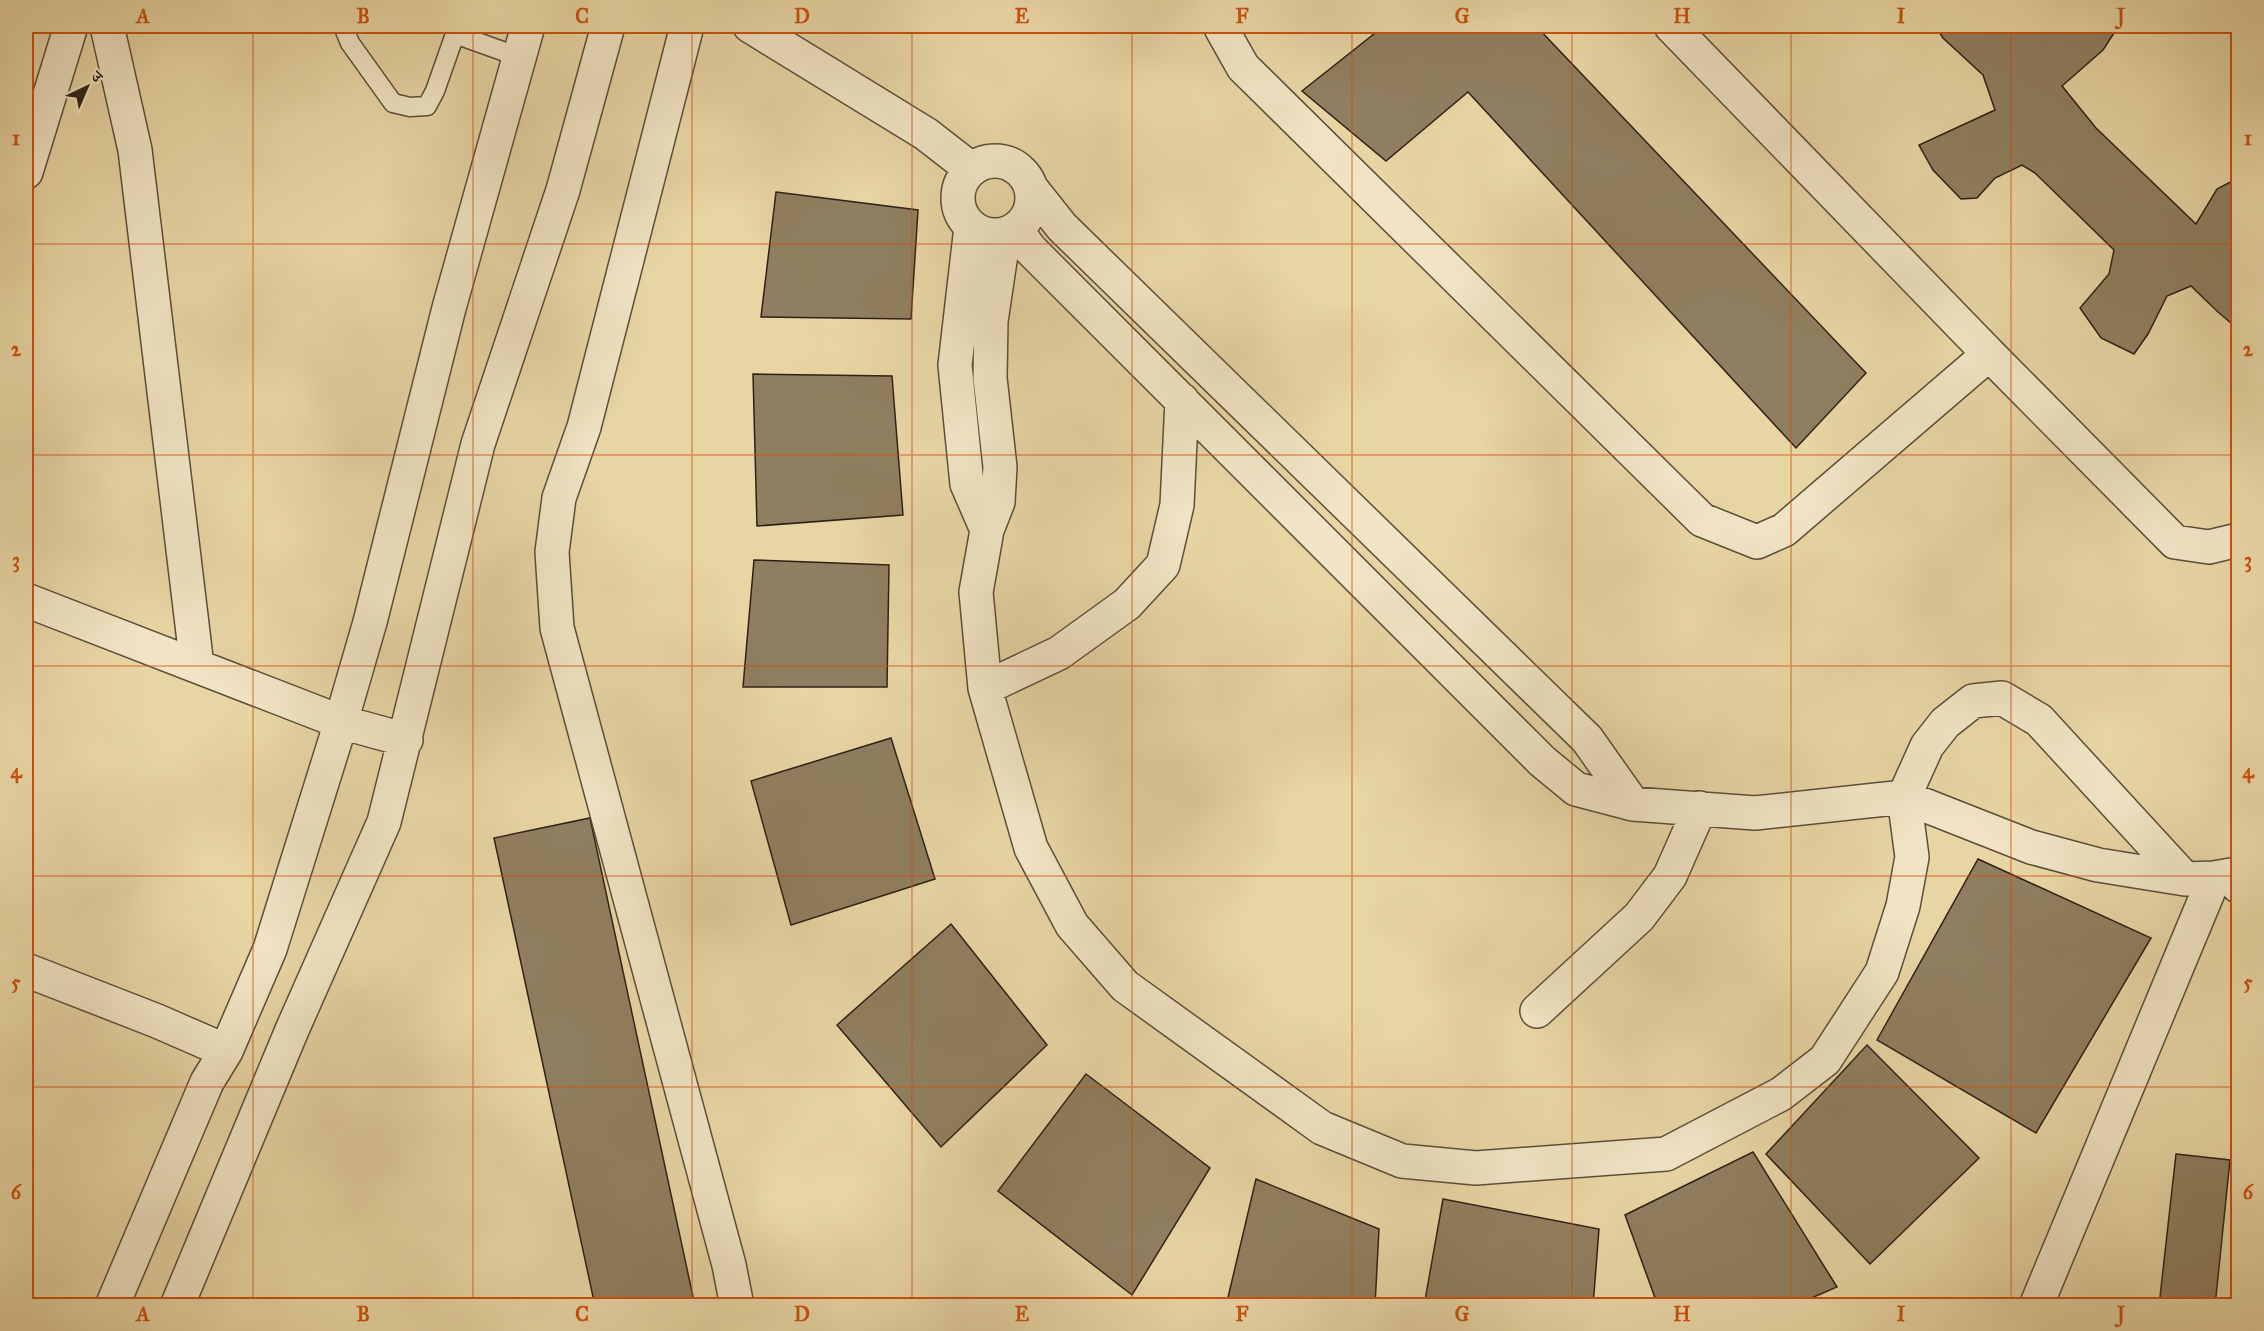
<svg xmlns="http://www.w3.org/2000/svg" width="2264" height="1331" font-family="'IM FELL Great Primer','Noto Serif Devanagari',serif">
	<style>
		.building { fill: #8f7f60; stroke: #2e2117; stroke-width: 1.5 }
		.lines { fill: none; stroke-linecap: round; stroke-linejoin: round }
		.lane-casing { stroke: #5c4e3a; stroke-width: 21 }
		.street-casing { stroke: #5c4e3a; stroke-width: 36 }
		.lane { stroke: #f0e4c4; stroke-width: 18 }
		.street { stroke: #f0e4c4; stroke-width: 33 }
		.grid { fill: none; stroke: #cc510e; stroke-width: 1.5; stroke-opacity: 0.55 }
		.neatline { fill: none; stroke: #cc510e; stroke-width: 2 }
		.grid-label { font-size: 20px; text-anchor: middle; font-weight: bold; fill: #cc510e }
	</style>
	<rect width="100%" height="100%" fill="#e8d5a4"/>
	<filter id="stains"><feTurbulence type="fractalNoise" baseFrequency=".00333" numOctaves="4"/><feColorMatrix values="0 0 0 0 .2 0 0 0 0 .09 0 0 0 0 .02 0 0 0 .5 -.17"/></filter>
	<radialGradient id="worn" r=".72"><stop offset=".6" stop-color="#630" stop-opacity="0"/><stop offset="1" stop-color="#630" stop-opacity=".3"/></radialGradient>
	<!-- building -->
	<path class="building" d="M1384,26h152l330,347 -70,75 -328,-356 -82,69 -84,-70z
		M1938,26h169l7,7 -11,17 -41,36 34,42 100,96 21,-35 21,-11v151l-20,-17 -27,-26 -24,10 -19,38 -14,20 -33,-16 -21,-30 29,-34 5,-24 -79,-77 -13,-8 -27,13 -18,20 -16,1 -28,-29 -14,-25 76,-35 -12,-35 -40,-37 -7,-11z
		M776,192l142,18 -7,109 -150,-2z
		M753,374l139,2 11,139 -146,11z
		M754,560l135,5 -2,122h-144z
		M891,738l44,141 -144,46 -40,-144z
		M590,818l105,488h-100l-101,-468z
		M1978,859l173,79 -115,195 -159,-93z
		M951,924l96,121 -106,102 -104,-122z
		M1867,1045l112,113 -109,106 -104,-110z
		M1086,1074l124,94 -78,127 -134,-104z
		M1753,1152l84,135 -44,19h-135l-33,-91z
		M2176,1154l54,6 -15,146h-56z
		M1256,1179l123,50 -4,77h-149z
		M1443,1199l156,30 -6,77h-169z"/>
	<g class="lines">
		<defs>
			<path id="lane" d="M343,26l7,17 43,60 17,4 17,-1 8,-15 20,-57 64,23"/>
			<path id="street" d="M107,26l28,124 62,516
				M687,26l-103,401 -25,71 -7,54 5,76 172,637 8,41
				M750,26l176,108 45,35
				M1222,26l-1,2 22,39 459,453 55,22 27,-12 205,-176 186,188 34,5 29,-7
				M1671,26l318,328
				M958 198a37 37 0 1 1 74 0a37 37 0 1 1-74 0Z
				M26,172l45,-146
				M1031,188l31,39 525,512 46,65
				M971,227l-16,138 12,119 20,46 -11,62 9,96 46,160 41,77 53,61 197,142 80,33 74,7 190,-14 115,-60 44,-34 57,-88 21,-66 9,-49 -8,-60 23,-51 18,-23 28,-22 29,-3 37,22 146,159
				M1016,229l14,20 512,512 34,28 57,15 122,9 149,-16 127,50 67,18 87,14 29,-1 17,-3 7,11
				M987,530l11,-28 2,-35 -10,-89 1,-57 13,-87
				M26,600l315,122 65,18
				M985,688l74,-35 68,-49 36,-39 14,-60 5,-105
				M26,970l131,51 69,30
				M1537,1011l102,-94 31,-41 30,-68
				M112,1306l95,-224 19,-31 44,-102 71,-227 29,-100 79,-314 79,-282
				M177,1306l115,-276 92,-208 94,-378 85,-254 45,-164
				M2036,1306l178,-428"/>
		</defs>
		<!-- lane casing -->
		<use href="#lane" class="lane-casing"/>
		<!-- street casing -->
		<use href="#street" class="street-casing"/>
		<!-- lane -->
		<use href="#lane" class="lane"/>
		<!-- street -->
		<use href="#street" class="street"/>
	</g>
	<!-- grid -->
	<path class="grid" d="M253,26v1280M473,26v1280M692,26v1280M912,26v1280M1132,26v1280M1352,26v1280M1572,26v1280M1791,26v1280M2011,26v1280M26,244h2212M26,455h2212M26,666h2212M26,876h2212M26,1087h2212"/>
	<!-- margin -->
	<rect width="2264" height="1331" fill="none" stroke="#e8d5a4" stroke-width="66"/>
	<!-- north arrow -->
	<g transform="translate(87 87) rotate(44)" stroke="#f0e4c4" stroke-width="4.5" paint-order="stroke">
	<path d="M0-4.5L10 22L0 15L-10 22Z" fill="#2e2117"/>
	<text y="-9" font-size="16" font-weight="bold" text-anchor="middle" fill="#2e2117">उ</text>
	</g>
	<rect x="33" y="33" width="2198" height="1265" class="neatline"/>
	<g class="grid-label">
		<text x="143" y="23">A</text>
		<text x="363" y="23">B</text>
		<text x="582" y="23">C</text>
		<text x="802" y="23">D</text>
		<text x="1022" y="23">E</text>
		<text x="1242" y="23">F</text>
		<text x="1462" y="23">G</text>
		<text x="1682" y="23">H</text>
		<text x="1901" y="23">I</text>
		<text x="2121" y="23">J</text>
		<text x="16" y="145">1</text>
		<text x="2248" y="145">1</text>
		<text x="16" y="356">2</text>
		<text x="2248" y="356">2</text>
		<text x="16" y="567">3</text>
		<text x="2248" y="567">3</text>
		<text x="16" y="778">4</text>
		<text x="2248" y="778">4</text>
		<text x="16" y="989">5</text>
		<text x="2248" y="989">5</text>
		<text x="16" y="1199">6</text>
		<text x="2248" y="1199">6</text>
		<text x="143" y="1321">A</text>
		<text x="363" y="1321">B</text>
		<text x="582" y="1321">C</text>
		<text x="802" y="1321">D</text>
		<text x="1022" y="1321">E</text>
		<text x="1242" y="1321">F</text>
		<text x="1462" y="1321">G</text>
		<text x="1682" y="1321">H</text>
		<text x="1901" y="1321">I</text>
		<text x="2121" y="1321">J</text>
	</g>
	<rect width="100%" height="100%" filter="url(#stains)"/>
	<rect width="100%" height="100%" fill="url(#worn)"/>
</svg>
